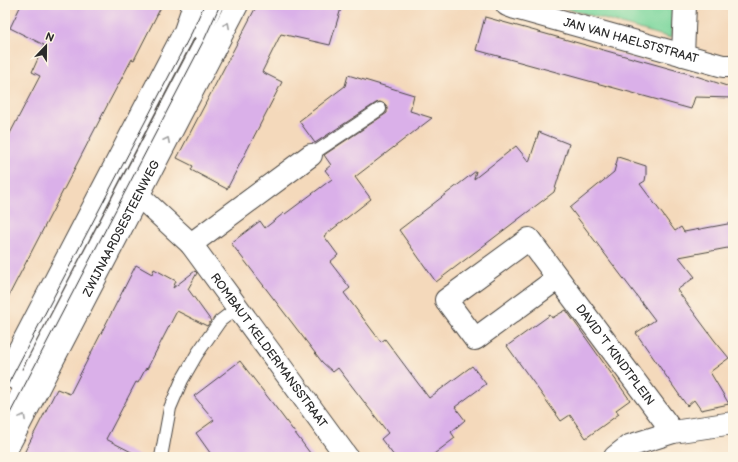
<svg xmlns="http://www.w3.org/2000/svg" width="738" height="462" font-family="'Balsamiq Sans',sans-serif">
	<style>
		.green { fill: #7dd79e; stroke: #548164 }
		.building { fill: #dab0e9 }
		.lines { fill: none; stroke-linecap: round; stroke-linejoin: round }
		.service-casing { stroke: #494541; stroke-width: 14 }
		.minor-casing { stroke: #494541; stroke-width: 24 }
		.tertiary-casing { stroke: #494541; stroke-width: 24 }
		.service { stroke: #fff; stroke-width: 12 }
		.minor { stroke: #fff; stroke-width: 22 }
		.tertiary { stroke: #fff; stroke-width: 22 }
		.tram { stroke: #2b2b2b; stroke-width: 1 }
		.oneway { stroke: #a0a0a0 }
		.labels { text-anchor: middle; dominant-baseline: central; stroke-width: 4; stroke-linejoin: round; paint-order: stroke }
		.street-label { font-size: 12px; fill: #2b2b2b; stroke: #fcf5e5 }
	</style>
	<rect width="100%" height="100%" fill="#fcf5e5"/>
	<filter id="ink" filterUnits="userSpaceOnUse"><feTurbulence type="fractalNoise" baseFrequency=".025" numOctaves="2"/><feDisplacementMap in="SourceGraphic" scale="8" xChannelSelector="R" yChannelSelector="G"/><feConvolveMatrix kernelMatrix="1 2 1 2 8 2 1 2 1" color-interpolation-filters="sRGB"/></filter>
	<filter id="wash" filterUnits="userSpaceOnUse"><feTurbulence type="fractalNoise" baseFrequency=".012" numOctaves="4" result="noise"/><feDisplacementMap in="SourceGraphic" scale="16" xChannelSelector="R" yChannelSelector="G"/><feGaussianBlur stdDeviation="0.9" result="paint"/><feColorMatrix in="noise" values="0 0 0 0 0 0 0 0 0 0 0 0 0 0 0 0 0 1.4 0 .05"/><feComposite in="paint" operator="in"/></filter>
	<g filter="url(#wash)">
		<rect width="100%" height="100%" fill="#f4d9bb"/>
		<!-- green -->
		<path class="green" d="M554,5h118l-1,33z"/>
		<g id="blocks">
			<!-- building -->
			<path class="building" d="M21,5h141l-28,55 -2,-1 -23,43 -104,201v-160l35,-67 -8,-4 12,-27 -34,-17z
				M257,5h85l-12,40 -49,-11 -19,38 20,10 -55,107 -36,-19 2,-4 -16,-8z
				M485,17l208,58 40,13v10l-38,-1 -4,12 -215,-59z
				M348,75l66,20 -4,16 22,7 -77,59 16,22 -47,37 14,19 -8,7 20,26 -6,5 37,49 4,-3 44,59 43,-32 14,18 -31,23 10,13 -14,12 4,6 -25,19h-35l-14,-18 7,-6 -50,-65 -5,4 -11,-10 -91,-119 29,-22 5,7 19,-15 1,1 47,-35 -7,-9 6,-5 -7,-10 63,-42v-5l-1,-3 -6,-3 -4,1 -61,40 -16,-22 46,-35z
				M539,132l30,12 -15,48 -118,90 -37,-52 77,-59 -2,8 42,-33 13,16z
				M618,157l28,9v9l-1,6 -5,3 35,47 6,-4 3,5 49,-9v24l-54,10 16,20 -18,13 38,51 14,17 -19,14 19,32 -28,6 -7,-10 -7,6 -51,-73 19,-13 -85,-112 44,-36z
				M136,265l16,9 2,-5 22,12 -3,7 22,-17 2,2 -9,16 23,32 -4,5 -30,-15 -30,58 -1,-1 -8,15 -2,-1 -30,57 35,18h-119l35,-68 13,5z
				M566,310l64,90 -14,10 3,4 -33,24 -16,-23 -9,6 -54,-75 43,-31 2,3z
				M240,361l40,52 33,44h-100l-17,-24 18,-13 -20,-24z"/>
		</g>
	</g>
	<g filter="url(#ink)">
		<use href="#blocks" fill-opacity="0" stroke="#494541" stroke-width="1"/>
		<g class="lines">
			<defs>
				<path id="service" d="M195,31l12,-26
					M311,155l69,-46
					M5,416l198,-379 14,-32
					M161,457l9,-49 12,-28 15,-26 23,-33 17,-13"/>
				<g id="minor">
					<path id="s1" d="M507,5l8,3 208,58h10"/>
					<path d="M683,55l2,-50"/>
					<path id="s2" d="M138,195l53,49 156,213"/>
					<path d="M191,244l120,-89"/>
					<path id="s3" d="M558,278l-29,-39 -83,61 29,39 83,-61 115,154"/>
					<path d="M5,373l32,17"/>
					<path d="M615,457l14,-11 44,-14 60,-9"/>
				</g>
				<g id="tertiary">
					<path d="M5,377l180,-346 9,-26"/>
					<path id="s4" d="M5,452l232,-447"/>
				</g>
			</defs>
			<!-- service casing -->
			<use href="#service" class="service-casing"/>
			<!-- minor casing -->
			<use href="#minor" class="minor-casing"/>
			<!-- tertiary casing -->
			<use href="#tertiary" class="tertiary-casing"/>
			<!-- service -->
			<use href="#service" class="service"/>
			<!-- minor -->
			<use href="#minor" class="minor"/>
			<!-- tertiary -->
			<use href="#tertiary" class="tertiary"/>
			<!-- tram -->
			<path class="tram" d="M5,390l187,-358 12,-27
				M5,423l200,-385 15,-33"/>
		</g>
		<!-- one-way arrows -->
		<defs><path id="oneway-chevron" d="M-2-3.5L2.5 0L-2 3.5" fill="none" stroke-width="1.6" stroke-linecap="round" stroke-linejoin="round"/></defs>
		<g class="oneway">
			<use href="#oneway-chevron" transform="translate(227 25) rotate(-63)"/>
			<use href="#oneway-chevron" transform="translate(167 140) rotate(-63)"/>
			<use href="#oneway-chevron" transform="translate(23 417) rotate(-62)"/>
		</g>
	</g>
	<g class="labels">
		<!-- street labels -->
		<g class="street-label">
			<text stroke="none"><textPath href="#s1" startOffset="129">JAN VAN HAELSTSTRAAT</textPath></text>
			<text stroke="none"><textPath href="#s4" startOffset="252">ZWIJNAARDSESTEENWEG</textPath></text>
			<text stroke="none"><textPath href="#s2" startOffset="204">ROMBAUT KELDERMANSSTRAAT</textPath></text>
			<text stroke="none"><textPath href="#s3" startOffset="399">DAVID 'T KINDTPLEIN</textPath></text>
		</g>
	</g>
	<!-- margin -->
	<rect width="738" height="462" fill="none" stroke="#fcf5e5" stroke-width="20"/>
	<!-- north arrow -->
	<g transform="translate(46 46) rotate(22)" stroke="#fcf5e5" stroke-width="3" paint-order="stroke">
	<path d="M0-3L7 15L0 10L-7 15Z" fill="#2b2b2b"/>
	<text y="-6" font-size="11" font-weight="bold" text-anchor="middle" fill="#2b2b2b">N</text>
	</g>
</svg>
